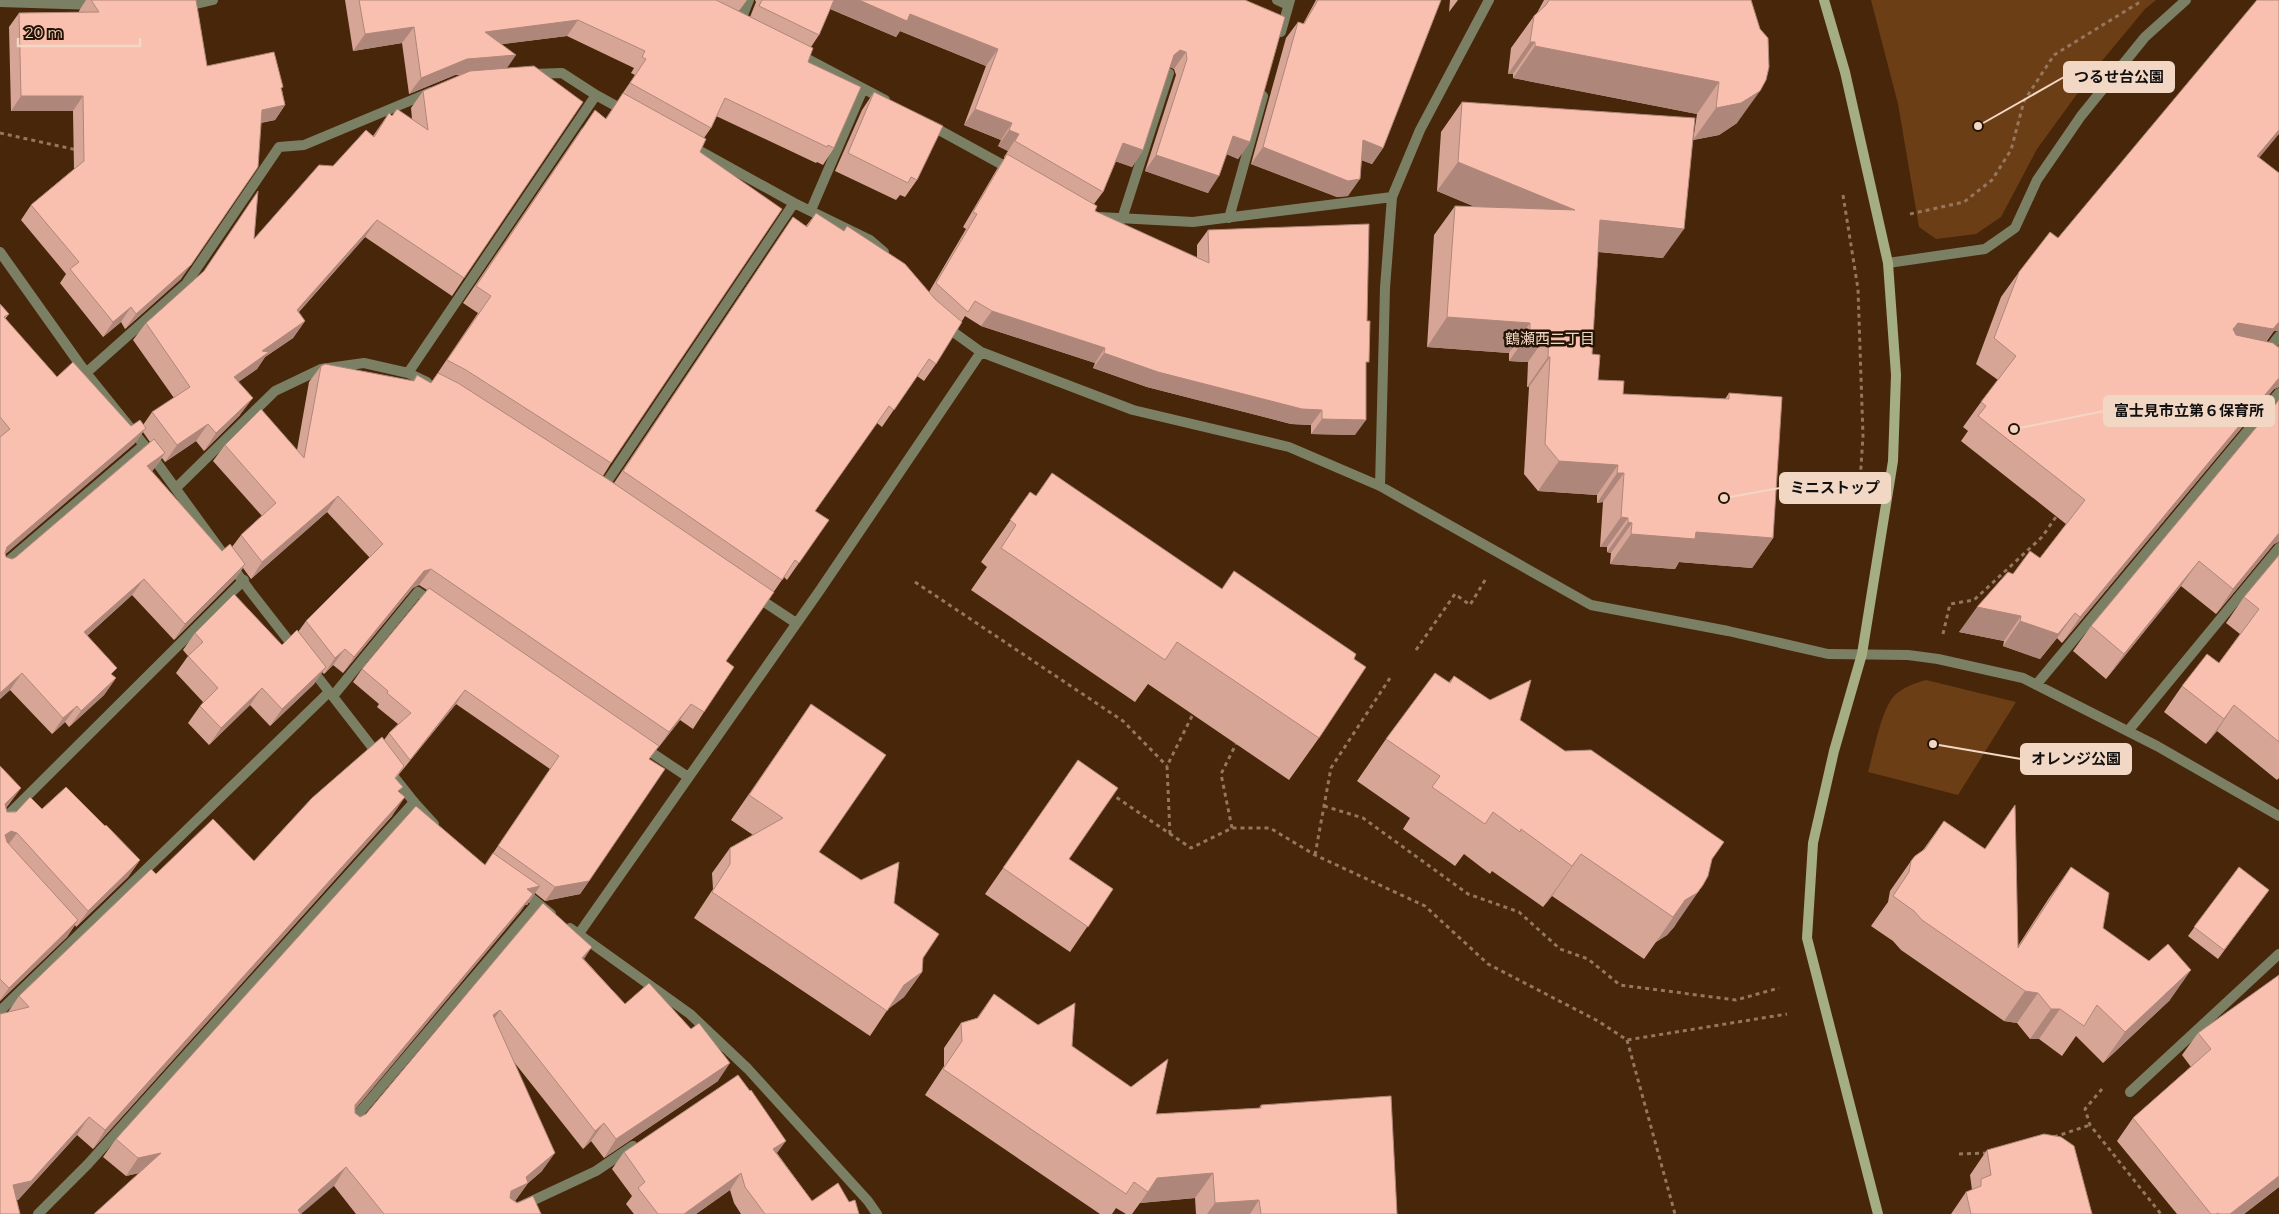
<svg xmlns="http://www.w3.org/2000/svg" width="2279" height="1214" font-family="Montserrat,'Noto Sans JP',sans-serif">
	<style>
		.park { fill: #6c3e16 }
		.lines { fill: none; stroke-linecap: round; stroke-linejoin: round }
		.path { stroke: #95765e; stroke-width: 3; stroke-dasharray: 4 4; stroke-linecap: butt }
		.lane { stroke: #7b8065; stroke-width: 10 }
		.street { stroke: #7b8065; stroke-width: 10 }
		.secondary { stroke: #a5ad82; stroke-width: 10 }
		.wall { fill: #d7a596; fill-rule: evenodd }
		.shaded-wall { fill: #af867a }
		.building { fill: #fac0af; stroke: #af867a }
		.labels { text-anchor: middle; dominant-baseline: central; stroke-width: 5; stroke-linejoin: round; paint-order: stroke }
		.neighbourhood-label { font-size: 15px; fill: #f2d7c4; stroke: #251304 }
		.leader { fill: none; stroke: #f2d7c4; stroke-width: 2 }
		.callout-dot { fill: #f2d7c4; stroke: #251304; stroke-width: 2 }
		.callout { fill: #f2d7c4; stroke: #f2d7c4; stroke-width: 2 }
		.callout-label { font-size: 15px; text-anchor: middle; font-weight: bold; fill: #111 }
	</style>
	<rect width="100%" height="100%" fill="#48260a"/>
	<!-- park -->
	<path class="park" d="M1871,0h285l-11,9 -49,59 -59,81 -36,68 -25,17 -40,5 -17,-12 -21,-123z
		M1926,680l90,22 -58,93 -90,-23c6,-20 13,-63 27,-77 9,-8 20,-12 31,-15z"/>
	<g class="lines">
		<!-- path -->
		<path class="path" d="M0,133l77,17
			M1843,195l15,94 5,147 -3,46
			M1910,214l54,-12 28,-22 19,-30 13,-49 30,-46 86,-53
			M915,582l208,139 44,45
			M1943,634l7,-30 24,-4 68,-63 16,-23
			M1416,650l39,-56 15,11 17,-28
			M1110,793l81,55 41,-20h38l45,27 110,51 63,58 110,57 29,19 160,-26
			M1324,806l39,12 105,76 51,18 41,37 28,10 32,26 116,15 43,-12
			M1232,828l-11,-54 15,-30
			M1170,834l-3,-68 26,-52
			M1315,855l16,-87 59,-90
			M1627,1040l48,174
			M2102,1089l-17,20 5,16 71,89
			M2054,1137l36,-12
			M1959,1154l29,-1"/>
		<!-- lane -->
		<path class="lane" d="M1122,219l47,-146
			M0,568l144,-123
			M0,823l244,-243
			M0,1011l329,-319
			M349,1125l188,-222
			M38,1214l50,-50 326,-362
			M504,1214l92,-43 37,-25"/>
		<!-- street -->
		<path class="street" d="M1277,0l11,5
			M0,2l96,3
			M183,7l30,-7
			M739,25l10,-25
			M1281,32l9,-32
			M798,54l87,46
			M533,74l29,-1 34,22 29,16
			M930,125l82,45
			M689,145l105,58 76,37 14,12
			M811,210l52,-121
			M1099,217l94,5 199,-25
			M1229,218l34,-122
			M0,252l86,121 58,72 106,146 46,59
			M1888,263l97,-14 30,-21 22,-48 44,-64 64,-79 41,-37
			M945,326l36,26 152,58 156,37 91,39 211,119 137,26 100,23 80,1 30,4 85,19 134,68 122,70
			M2265,354l14,-18
			M86,373l100,-89 93,-137 25,-2 127,-53
			M408,373l188,-278
			M1380,486l5,-198 7,-91 28,-67 69,-130
			M176,488l99,-97 46,-22 43,-6 44,10 19,9
			M602,489l192,-286
			M755,596l41,27
			M310,667l69,89
			M2036,685l243,-292
			M333,696l85,-104 16,11
			M2128,731l151,-183
			M643,747l45,30
			M395,778l19,24 20,22
			M521,890l30,24
			M570,928l120,86 58,55 120,132 9,13
			M578,935l242,-345 161,-238
			M2130,1092l149,-138"/>
		<!-- secondary -->
		<path class="secondary" d="M1824,0l21,72 43,191 8,112 -3,86 -31,193 -28,97 -21,92 -6,95 71,276"/>
	</g>
	<!-- wall -->
	<path class="wall" d="M86,0h5l116,66 75,24 3,15 -10,15 -14,3 -80,156 -56,50 -4,-7 -18,15 -43,-54 6,-9 -45,-54 10,-15 43,-36 -1,-58h-62l-2,-84 10,-14 60,-1v-1z
		M345,0h402l-8,11 11,6 6,-15 -1,-2h490l5,142 -12,17 -11,-5 -19,39 -63,-22 31,-96 -2,-6 -4,-2 -27,83 -11,17 -16,-6 -13,31 -9,12 1,7 102,47v-13l11,-15 158,136 -11,69 -44,-1v-9l-20,-1 -144,-37 -54,-19 2,-5 -114,-37 -16,-10 -29,48 -12,17 -7,-5 -35,51 -5,-4 -62,88 14,9 -42,60 -3,-3 -58,84 -22,51 -11,17 -13,-9 -22,28h-1l-8,11 -60,122 -9,13 -35,7 -10,-8 -8,12h-2l-5,7 -165,197v4l5,4 6,-3 177,-211 41,56 41,45 93,77 -114,77 -13,-17 -8,8 -69,-87 28,109 -14,12 -13,18 26,13h-185l-22,-28 -195,-13 -13,3 -23,-19 13,-18 369,-274 65,-96 -94,-65 -60,74 3,14 -7,24 -299,333 -16,-14 -59,65h-2l-16,14 8,-202 11,-16 137,-122 98,-13 130,-121 5,-7 9,-9 -21,-17 2,-3 -26,-22 9,-13 65,-79 -8,-5 -6,3 -70,85 -10,-8 -9,9 -2,-2 -8,12 -44,42 -20,-21 -41,40 -21,-22 12,-17 3,-4 -27,-29 12,-17 -5,-6 12,-17 87,12 16,-13 8,-11 64,-63 -43,-46 -76,67 -8,-11 -9,12 -60,60 -42,-45 -45,41 25,39 4,3 -12,17 -35,32 -4,-5 -13,12 -42,-44 -10,9v-395l9,10 -4,5 52,58 74,49 12,-1 9,-13 22,-14 -41,-58 13,-17 108,-84 79,-73 40,-30 16,-23 3,3 20,3 -1,-11 12,-17 39,-16h-7l-46,19 -7,-51 -49,8zM830,9l66,28 4,-6 86,35 -22,59 37,15 -3,6 10,5 -4,6 1,1 -8,11 -34,58 3,2 -37,63 -113,-79 -10,13 -13,-9 -179,266 -11,-7 8,-13 93,-325 7,-10 5,-12 100,47 1,-1 6,3 11,-17 -26,-86 3,-15 8,-12zM567,36l67,32 -3,5 4,2 -29,43 -24,10 -119,175 15,10 -47,70 -14,-8 -4,6 -92,-15 -12,16 -12,68 -72,-5 -12,16 49,55 -21,19 -9,12 -10,4 -70,-80 1,-1 9,-12 3,4 31,-21 8,10 36,-36 -2,-33 19,-13 8,-12 28,-19 12,-17 -6,-9 66,-75 87,59 12,-18 43,-210 -5,-24zM143,432l7,10 -134,115 -4,2 -6,-2 -1,-3 129,-110z
		M1316,0h125l-58,148 -11,16 -11,-4 -13,36 -11,1 -86,-33 35,-126 12,-16 5,2z
		M1450,0h8l-9,12z
		M1544,0h207l-14,123 -18,12 -26,5 4,-26 -184,-36v-4h-5l3,-26 23,-32 3,-3z
		M874,92l43,88 -12,17 -5,-2 -4,5 -61,-29 27,-61z
		M1462,102l201,156 -65,-6 -6,102 6,26 25,14 102,5 4,-6 44,145 -21,30 -73,-6 -4,7 -65,-5 1,-11 -4,-1v-5h-7l3,-45 -6,1v-8l-59,-4 -14,-17 5,-87h-2l1,-25 -19,-1v-8l-82,-6 7,-112 21,-29h18l-36,-15 4,-59z
		M2259,158l20,15v158h-5l-8,11 12,5 1,-2v42l-5,2 -212,254 -5,-5 -17,21 -37,-13 1,-5 -45,-9 54,-58 27,-16 26,-34 -105,-83 7,-10 -5,-4 18,-25 17,-22 -22,-16 25,-67 18,-25 39,-34z
		M2279,400v142l-5,2 -58,70 -35,-28 -75,93 -33,-28 18,-25z
		M1030,492l6,4 186,93 132,70 -35,79 -30,42 -141,-96 -13,18 -164,-112 16,-23 -6,-5z
		M2279,555v223l-2,2 -60,-49 -11,13 -42,-32 18,-26 37,-23 21,-29 -14,-11 18,-26z
		M1454,676l66,44 192,139 -38,68 -7,8 -11,7 -12,17 -92,-63 -9,11 -51,-36 -2,3 -26,-20 -9,12 -52,-37 7,-11 -53,-37 29,-42 63,-57z
		M811,704l8,148 75,51 29,55 -1,14 -18,25 -16,12 -18,27 -176,-118 19,-29 -1,-16 18,-25 23,-13 -22,-15z
		M1078,760l-9,99 44,30 -43,63 -85,-58z
		M0,766l21,22 -15,20 1,4 35,-3 63,17 35,34 -12,17 -52,50 -1,-2 -8,12 -67,64z
		M2015,805l3,141 31,-48 22,-31 32,61 67,72 -67,63 -27,-27 -14,20 -23,-17h-9l-13,-16 -13,-2 -103,-71 -8,-9 -22,-15 17,-24 2,-11 21,-30 12,-11 21,-29 41,28z
		M2239,867l30,23 -51,69 -30,-23z
		M2279,975v212l-35,27h-67l-60,-73 16,-23 58,-51 -9,-12 16,-22z
		M994,994l44,31 34,21 84,68 103,-6 2,-3 136,109h-201l-1,-16 -55,5 -8,11h-6l-10,-6 -4,6h-12l-175,-119 19,-29v-18l17,-25 16,-5z
		M1987,1150l105,64h-141l15,-22 6,-2 -2,-15z
		M624,1152l153,1 35,48 37,1 10,12h-118l-7,-11 -4,-13 -34,24h-62l-8,-10 6,-8 -20,-27z"/>
	<!-- shaded-wall -->
	<path class="shaded-wall" d="M831,0h28l51,14 88,35 -12,17 -86,-35 -4,6 -70,-30z
		M578,20l-11,16 -94,12 12,-16z
		M414,27l-12,16 -49,8 12,-17z
		M1530,42h5l-22,32h-5z
		M1535,46l184,36 -22,32 -184,-36z
		M1180,50l6,2 -12,17 -6,-3 6,-11z
		M516,55l-11,16 -50,4 -46,19 12,-16 46,-19z
		M1760,91l-23,32 -18,12 -26,5 23,-32z
		M21,96h62l-10,15h-62z
		M285,105l-10,15 -23,4 10,-14z
		M975,109l37,14 -11,17 -37,-15z
		M1009,130l10,4 -11,17 -10,-5z
		M2279,130v4l-39,47 17,-25z
		M1233,136l17,6 -12,17 -17,-7z
		M1363,140l20,8 -11,16 -21,-8z
		M1123,143l20,7 -11,17 -21,-7z
		M1263,147l97,32 -12,17 -11,1 -86,-33z
		M1156,155l63,21 -11,17 -63,-22z
		M1458,162l117,48 -21,30 -117,-49z
		M377,220l-12,17 -80,90 12,-17z
		M1600,220l84,9 -21,29 -84,-8z
		M191,265l-10,14 -56,50 11,-15z
		M131,307l-10,15 -18,15 10,-15z
		M992,311l113,37 -10,15 -114,-37z
		M1447,317l83,6 -21,30 -82,-6z
		M305,321l-12,17 -28,19 -8,12 -36,25 13,-17 28,-26z
		M2279,322v9h-5l-19,23 -35,-6 13,-19 5,-6z
		M1530,331l19,1 -21,30 -19,-1z
		M1104,353l218,57 -11,15 -20,-1 -144,-37 -54,-19z
		M1548,357h2l-21,30h-2z
		M2279,378v9l-5,2 -212,254 18,-26z
		M253,398l-13,17 -36,36 12,-18z
		M1322,419l44,1 -11,15 -44,-1z
		M208,424l-12,17 -31,21 12,-17z
		M146,428l-12,16 -134,115 7,-12z
		M165,453l-12,17 -18,12 12,-16z
		M1559,461l59,4 -21,30 -59,-4z
		M1617,473h7l-21,29 -6,1z
		M338,496l-11,16 -76,67 11,-17z
		M1621,517l7,1 -21,29h-7z
		M1628,522l4,1 -21,30 -4,-1z
		M1696,532l77,6 -21,30 -73,-6 -4,7 -65,-5 21,-30z
		M2279,533v9l-5,2 -58,70 17,-25z
		M2199,561l-18,25 -75,93 18,-25z
		M245,564l-11,16 -60,60 11,-16z
		M431,569l-12,16 -6,3 -70,85 11,-16 70,-86z
		M144,579l-12,16 -60,54 12,-17z
		M1977,607l44,9 -17,25 -45,-9z
		M2075,613l-18,25 -17,21 -37,-13 17,-25z
		M345,649l-12,16 -9,9 11,-16z
		M326,667l-12,17 -44,42 12,-17z
		M22,673l-12,17 -10,9v-6z
		M116,678l-12,17 -35,32 12,-16z
		M262,688l-12,17 -41,40 12,-17z
		M465,690l-9,14 -56,69 10,-13z
		M691,704l-11,16 -22,28 11,-16z
		M2234,705l-17,26 -11,13 18,-25z
		M77,706l-12,16 -13,12 11,-16z
		M21,788l-12,16 -9,10 5,-10z
		M405,797l-13,19 -299,333 12,-19z
		M11,831l6,2 -12,16v-14z
		M1581,854l-29,42 -9,11 29,-41z
		M140,860l-12,17 -52,50 12,-16z
		M589,881l-9,13 -35,7 10,-14z
		M1703,885l-29,42 -7,8 -11,7 29,-42z
		M540,886l-13,19h-2l-5,7 -177,212 12,-19 172,-216z
		M78,920l-11,17 -67,64v-1l9,-12z
		M592,947l-12,18 2,-7z
		M2191,970l-21,30 -67,63 22,-31z
		M922,972l-18,25 -17,13 17,-25z
		M2025,991l13,2 -21,30 -13,-2z
		M2051,1009h9l-21,30h-9z
		M500,1010l-12,18 5,-13z
		M730,1063l-12,18 -114,77 12,-19z
		M89,1117l-12,18 -59,65 -18,4 13,-19z
		M604,1123l-13,18 -8,8 12,-18z
		M786,1141l-12,16 -1,-8z
		M161,1153l-12,18 -23,5 12,-18z
		M555,1153l-13,18 -14,12 -13,18 -16,9 12,-19 15,-14z
		M346,1167l-12,19 -33,28 -3,-4z
		M741,1173l-11,17 -34,24h-12z
		M1213,1173l-18,25 -55,5 17,-25z
		M2279,1176v11l-35,27h-14z
		M1259,1200l-9,14h-43l8,-11z"/>
	<!-- building -->
	<path class="building" d="M91,0h105l11,66 67,-14 9,35 -2,1 4,17 -23,5 -4,57 -67,98 -55,49 -5,-7 -18,15 -43,-53 9,-7 -48,-57 53,-44 -1,-65h-62l-2,-83 80,-1z
		M359,0h357l97,48 -5,14 53,25 -27,61 -6,-3 -1,2 -102,-49 -14,30 -81,-45 16,-24 -4,-2 3,-6 -67,-31 -93,12 31,23 -49,4 -46,19 -7,-51 -49,7z
		M762,0h72l-15,35 -60,-29z
		M859,0h386l40,17 -35,125 -17,-6 -14,40 -63,-21 31,-96 -1,-7 -6,-2 -6,5 -31,95 -20,-7 -20,49 -88,-51 4,-7 -10,-4 3,-7 -37,-14 23,-60 -88,-35 -3,7z
		M1318,0h123l-58,148 -20,-8 -3,39 -12,2 -85,-34 35,-125 6,2z
		M1549,0h202l9,29 8,9 1,29 -3,13 -6,11 -19,12 -25,5 3,-26 -184,-36v-4h-5l4,-26 12,-11z
		M2257,0h22v130l-22,26 22,17v149l-6,7 -35,-6 -5,6 3,6 37,8 6,5v30l-199,239 -5,-4 -17,21 -38,-13 1,-5 -44,-9 31,-35 5,2 17,-23 10,7 45,-58 -107,-84 8,-10 -5,-4 35,-46 -22,-18 25,-66 31,-40 8,6z
		M534,66l49,36 -119,176 -87,-58 -80,90 8,11 -43,30 7,1 -35,25 19,21 -37,35 -8,-9 -31,21 -25,-33 38,-25 -44,-64 58,-52 54,-80 -4,48 65,-74 14,1 33,-36 8,7 15,-24 3,3 5,-7 31,21 -5,-39 47,-20z
		M874,92l69,34 -26,54 -6,-3 -3,6 -60,-30z
		M623,93l83,46 -6,13 82,57 -171,254 -145,-93 -19,-10 44,-64 -15,-10 119,-176 11,9z
		M1462,102l233,16 -11,111 -84,-9 -8,134 8,1 -2,25 26,1 -1,13 106,5v-6l53,4 -9,141 -77,-6 -1,7 -64,-5 1,-11 -4,-1v-4l-7,-1 3,-44h-7l1,-8 -59,-4 -14,-17 5,-87h-2l1,-25 -19,-1v-8l-83,-6 8,-111 120,4 -117,-48z
		M1007,154l90,52 -2,5 114,52 -1,-33 161,-6 -2,97h3l-1,41h-3v58l-44,-1v-9l-20,-1 -144,-37 -54,-19 1,-5 -113,-37 -17,-10 -7,11 -32,-29 41,-69 -4,-2z
		M816,213l28,18 3,-5 58,38 30,35 27,23 -26,42 -7,-5 -35,51 -5,-4 -74,105 14,9 -30,43 -4,-3 -13,20 -159,-109 170,-254 14,10z
		M0,304l9,10 -5,3 53,60 16,-15 58,64 9,-6 6,8 -139,119 -2,6 1,4 6,2 4,-2 138,-118 11,14 -18,13 75,85 8,-7 15,20 -60,60 -41,-45 -60,53 33,36 -6,6 5,4 -35,33 -4,-5 -14,12 -41,-45 -22,20v-256l10,-8 -10,-12z
		M325,364l89,17 3,-6 14,8 7,-10 20,10 151,97 165,112 -48,69 8,6 -30,45 -13,-8 -22,28 -238,-163 -7,2 -70,86 -9,-8 -10,9 -29,-37 77,-77 -45,-48 -76,66 -21,-27 35,-32 -51,-58 36,-36 43,49 17,-92z
		M2279,400v133l-46,56 -34,-28 -75,93 -33,-28z
		M1052,473l170,116 12,-18 122,83 -2,5 12,8 -47,71 -142,-96 -12,18 -164,-112 15,-23 -6,-5 20,-28 6,4z
		M2279,555v187l-45,-37 -10,14 -42,-33 25,-32 12,9 40,-54 -15,-12z
		M429,588l230,158 -10,13 16,10 -76,112 -34,6 -57,-41 61,-90 -94,-66 -55,70 -21,-27 22,-20 -24,-20 1,-2 -26,-22z
		M234,594l48,51 15,-15 29,37 -44,42 -20,-21 -41,40 -21,-22 18,-18 -30,-32 15,-14 -8,-9z
		M1435,673l15,10 4,-7 36,24 41,-20 -11,40 45,31 26,-1 133,92 -12,17 -4,17 -5,9 -6,8 -12,7 -12,17 -92,-63 -9,12 -51,-37 -1,3 -27,-20 -8,12 -53,-37 8,-11 -54,-37z
		M811,704l75,51 -67,97 42,28 38,-18 -5,41 45,31 -16,24 -1,14 -18,13 -17,26 -175,-119 18,-28v-16l53,-30 -34,-23z
		M382,737l22,29 -9,12 8,9 -5,4 7,6 -300,333 -16,-13 -58,64 -18,4 7,29h-20v-200l29,-7 -10,-11 132,-127 5,5 57,-55 41,42 58,-63z
		M1078,760l40,28 -49,71 44,30 -25,38 -85,-59z
		M0,766l21,22 -16,16 2,8h9l14,-15 12,12 24,-22 39,39 1,-1 34,35 -52,51 -71,-78 -6,-2 -6,4 2,7 71,78 -69,68 -9,-9z
		M2015,805l3,143 53,-81 38,26 -6,35 46,33 19,-17 23,26 -66,62 -28,-27 -13,21 -24,-17h-9l-13,-16 -13,-2 -103,-71 -8,-9 -21,-15 16,-24 2,-11 4,-5 10,-7 19,-28 41,28z
		M416,806l69,59 8,-12 47,33 -13,3 6,5 -178,211v8l5,4 6,-3 177,-211 49,44 -10,11 43,46 24,-21 42,46 8,-6 31,40 -114,76 -12,-16 -9,8 -95,-121 -7,5 62,138 -29,24 2,6 -17,8 -1,7 7,5 16,-7 8,18h-157l-38,-47 -48,43 3,4h-207l67,-61 -23,5 -22,-19z
		M2239,867l30,23 -45,60 -30,-23z
		M2279,975v201l-49,38h-11l-1,-1 -2,1h-5l-78,-96 78,-69 -13,-16z
		M994,994l44,31 37,-22 -3,43 59,41 37,-28 -12,55 105,-6v-3l130,-9 6,118h-136l-2,-14 -44,3 -2,-30 -56,5 -9,14 -14,-10 -8,12 -183,-125 19,-28 -1,-18 17,-5z
		M738,1075l12,16 1,-1 35,51 -13,8 39,52 26,-18 11,19 6,-2 4,14h-94l-20,-27 -4,-14 -57,41h-26l-20,-26 7,-6 -21,-30z
		M2044,1134l17,3 13,9 18,68h-121l-5,-22 15,-6v-7l10,-4 -4,-25z"/>
	<g class="labels">
		<!-- neighbourhood labels -->
		<g class="neighbourhood-label">
			<text x="1550" y="338">鶴瀬西二丁目</text>
		</g>
	</g>
	<!-- callouts -->
	<path class="leader" d="M1978 126L2064 77M2014 429L2104 411M1724 498L1780 488M1933 744L2021 759"/>
	<g class="callout-dot">
		<circle cx="1978" cy="126" r="5"/>
		<circle cx="2014" cy="429" r="5"/>
		<circle cx="1724" cy="498" r="5"/>
		<circle cx="1933" cy="744" r="5"/>
	</g>
	<g class="callout">
		<rect x="2064" y="62" width="110" height="30" rx="5"/>
		<rect x="2104" y="396" width="170" height="30" rx="5"/>
		<rect x="1780" y="473" width="110" height="30" rx="5"/>
		<rect x="2021" y="744" width="110" height="30" rx="5"/>
	</g>
	<g class="callout-label">
		<text x="2119" y="82">つるせ台公園</text>
		<text x="2189" y="416">富士見市立第６保育所</text>
		<text x="1835" y="493">ミニストップ</text>
		<text x="2076" y="764">オレンジ公園</text>
	</g>
	<!-- scale -->
	<path d="M18 38v8h122v-8" fill="none" stroke="#f2d7c4" stroke-width="2.5"/>
	<text x="25" y="38" font-size="15" fill="#f2d7c4" stroke="#251304" stroke-width="4" paint-order="stroke">20 m</text>
</svg>
